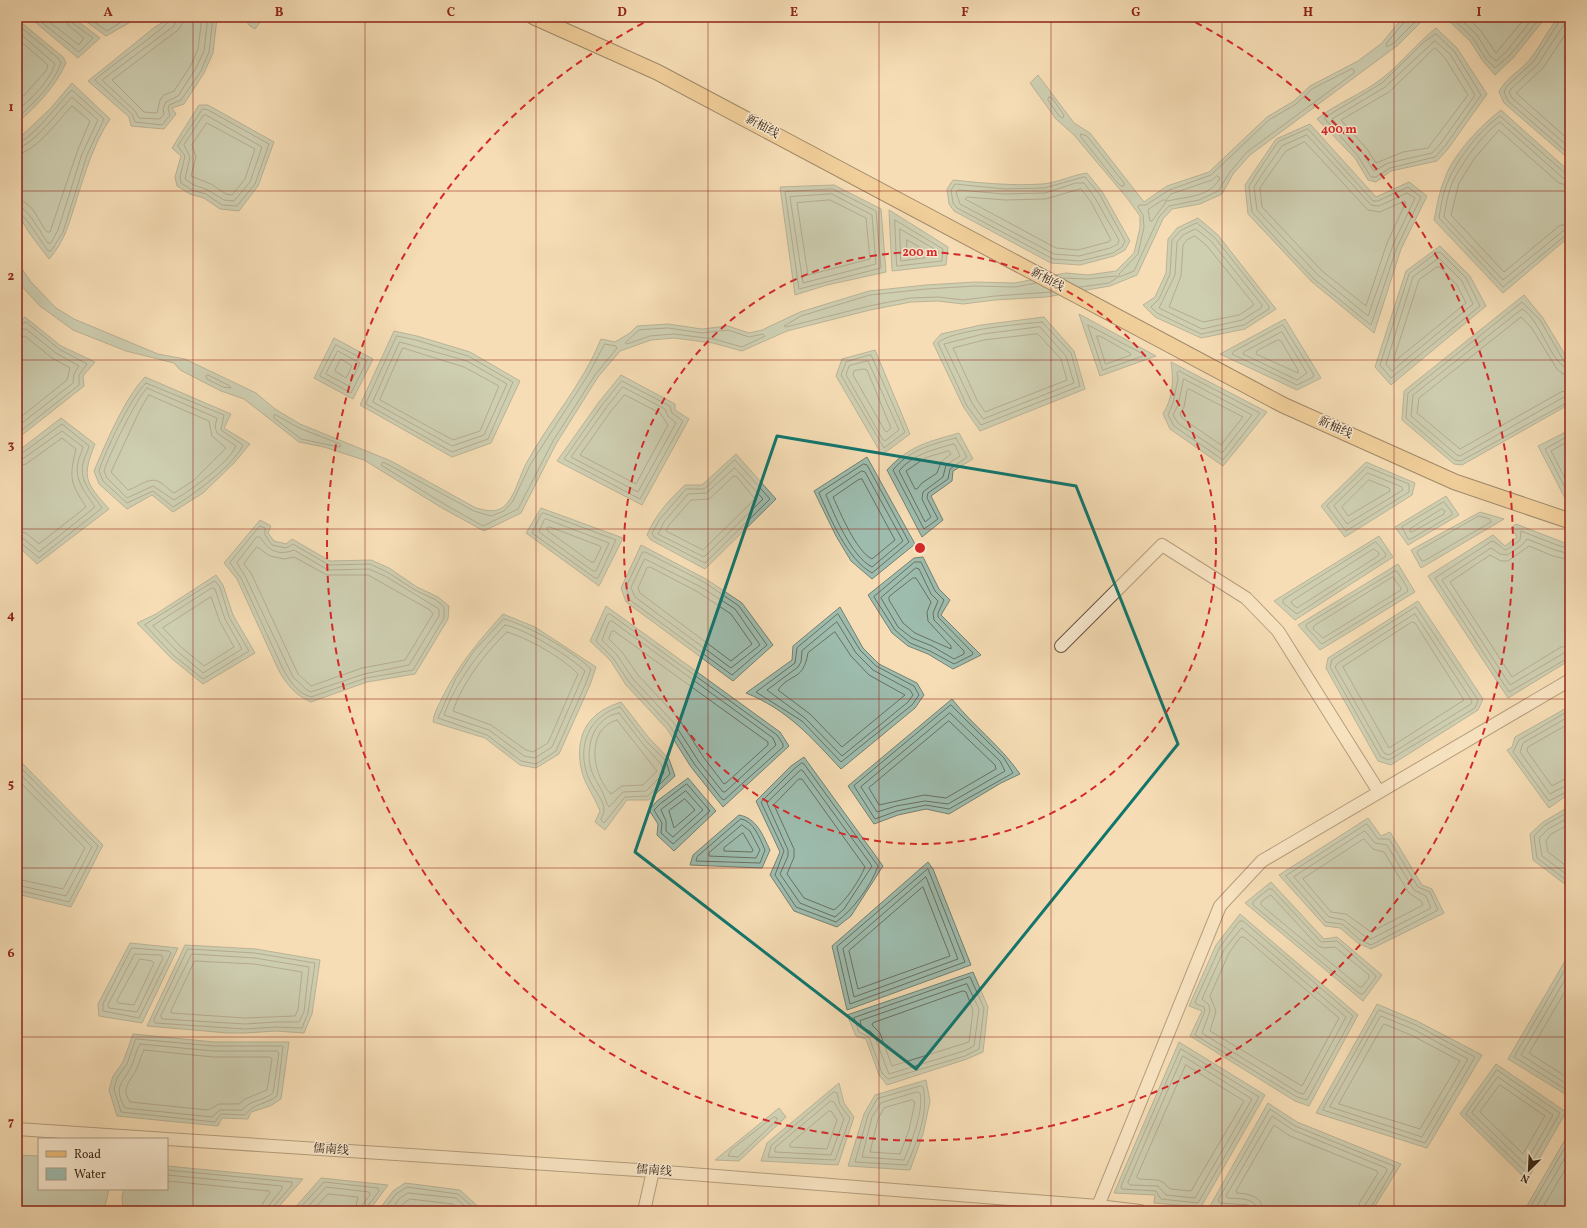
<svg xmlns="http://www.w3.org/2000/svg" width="1587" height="1228" font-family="Vollkorn,'Noto Serif SC',serif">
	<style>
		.water { fill: #9dbcae; stroke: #758070 }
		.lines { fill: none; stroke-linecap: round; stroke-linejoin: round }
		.shore { stroke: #6a7061; stroke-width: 1 }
		.minor-casing { stroke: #68533c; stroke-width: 14 }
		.major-casing { stroke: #382514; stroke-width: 17 }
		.minor { stroke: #f9e9cf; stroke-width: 12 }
		.major { stroke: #ebbe7a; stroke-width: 15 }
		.marked { fill: none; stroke: #0f766e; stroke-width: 3; stroke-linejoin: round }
		.grid { fill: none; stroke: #8f2418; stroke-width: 1; stroke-opacity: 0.55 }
		.ring { fill: none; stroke: #d62828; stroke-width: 2; stroke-dasharray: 7 5 }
		.labels { text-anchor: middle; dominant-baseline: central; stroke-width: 3; stroke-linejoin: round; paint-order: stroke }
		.street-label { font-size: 12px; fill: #382514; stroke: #f9e9cf }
		.centre { fill: #d62828; stroke: #f9e9cf; stroke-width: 2 }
		.ring-label { font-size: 12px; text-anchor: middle; font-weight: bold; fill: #d62828; stroke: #f9e9cf; stroke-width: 3; stroke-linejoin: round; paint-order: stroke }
		.neatline { fill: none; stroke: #8f2418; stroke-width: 1.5 }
		.grid-label { font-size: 13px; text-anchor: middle; font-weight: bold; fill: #8f2418 }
	</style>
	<rect width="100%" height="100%" fill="#f6ddb5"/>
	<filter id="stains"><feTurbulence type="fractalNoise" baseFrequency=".005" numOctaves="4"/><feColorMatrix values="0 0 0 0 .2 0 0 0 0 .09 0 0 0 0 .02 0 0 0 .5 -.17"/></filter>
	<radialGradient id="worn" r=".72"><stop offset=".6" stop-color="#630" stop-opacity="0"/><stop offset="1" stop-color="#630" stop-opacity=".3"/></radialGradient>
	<!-- water -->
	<path class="water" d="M29,17h43l28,21 -22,20z
		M80,17h50l4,3 -28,16z
		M171,17l46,1 -4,35 -9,20 -20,31 -12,4 4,6 -12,15 -33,-3 -2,-9 -41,-36 67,-54z
		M243,17h21l-9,12 -5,-3z
		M1403,17h23l-28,28 -148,110 -17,19 -11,20 -22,10 -28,5 -9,10 -26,56 -27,11 -64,11 -51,3 -32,4 -25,-3 -27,1 -41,8 -83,21 -45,20 -29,-8 -39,-5 -23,2 -31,11 -22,26 -42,67 -35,69 -37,18 -42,-23 -78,-48 -40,-13 -25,-5 -55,-43 -23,-8 -41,-21 -6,-7 -48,-12 -53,-21 -33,-24 -23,-25v-19l14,20 25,26 18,11 84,35 27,5 71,34 19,16 25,15 91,37 85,47c9,2 17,5 26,0 13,-9 17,-32 25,-46 23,-42 56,-78 74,-123l14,3 15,-9 7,-7 31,-2 34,5 26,-3 21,7 13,-3 38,-18 69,-21 57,-6 49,-3 40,1 51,-10 22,2 28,-4 18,-18 6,-25v-12l-13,-18 -53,-63 -18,-16 -26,-36 8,-8 36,48 16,10 54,69 23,-16 42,-14 58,-55 27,-16 16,-15 48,-25 24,-18z
		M1445,17h101l-33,41 -18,17 -12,-14 -13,-20z
		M1558,18h12v142l-66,-57 -5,-11c7,-15 22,-21 32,-34 10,-13 16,-27 27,-40z
		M17,19l46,38 3,6c-11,24 -29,43 -49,60z
		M1436,28l21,20 30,46 -39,55 -11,12 -46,10 -15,11 -8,-2 -13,-22 -38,-39c20,-16 43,-24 63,-39 20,-15 36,-36 56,-52z
		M72,83l38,36c-16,24 -24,51 -33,79 -7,22 -12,44 -28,61l-19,-25 -13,-21v-73l34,-32z
		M199,105h9l66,37 -16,44 -19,25 -19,-2 -16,-11 -14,-4 -13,-8 -2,-9 6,-21 -9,-8z
		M1501,110l69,62v64l-67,57 -69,-73c3,-14 5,-28 11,-42 8,-23 36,-53 56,-68z
		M1310,124l66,73 33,-15 18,14 -26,53 -27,84 -62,-51 -64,-68 -3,-29 31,-46z
		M1087,173l16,20 27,48 -5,9 -11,6 -34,9 -29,-2 -97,-52 -5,-7 -2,-15 6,-9c29,3 59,6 89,4 15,-1 30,-9 45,-11z
		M834,185l47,24 5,63 -59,13 -32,10 -15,-108z
		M889,210l59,37 -2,18 -54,6z
		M1198,218l20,17 58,74 -31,20 -44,9 -46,-21 -12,-12 12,-8 11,-24 2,-34 9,-11z
		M1440,246l30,30 16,30 -95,79 -16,-18 31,-96z
		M1524,295l19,23 27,45v41l-108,61 -8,-1 -52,-44 2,-29z
		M1079,314l77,42 -56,20z
		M25,317l36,29 34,16 -12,14 1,10 -67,53v-116z
		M1044,317l30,34 11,38 -105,42 -16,-23 -31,-65 8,-9 40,-9z
		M1285,319l36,59 -24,12 -77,-36z
		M394,331l23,5 53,16 50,29 -29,62 -39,14 -92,-52z
		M334,338l39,21 -20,40 -39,-21z
		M875,350l35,84 -28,21 -46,-79 6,-17z
		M1171,362l96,50 -44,54 -53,-37 -7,-15c10,-17 11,-33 8,-52z
		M621,375l54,29v6l14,9 -47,86 -85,-44 42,-59z
		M145,377l86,37 -7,14 26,16 -16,19 -31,30 -30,19 -21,-17 -25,14 -28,-25 -5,-13c12,-28 30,-72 51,-94z
		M61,418l34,26c-14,34 -9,39 14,65l-72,55 -20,-19v-93z
		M1570,430v71l-4,-1 -28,-54z
		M959,433l14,26 -20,12 -1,10 -21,15 12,24 -21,17 -35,-67c23,-25 41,-28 72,-37z
		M736,454l40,45 -71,70 -54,-29 -4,-5c8,-20 23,-36 38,-50h17z
		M867,457l48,87 -43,35 -21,-18 -15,-25 -22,-45z
		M1366,462l49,21 -3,12 -67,42 -24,-31z
		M1446,496l13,19 -51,30 -13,-18z
		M541,508l82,30 -24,48 -73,-53z
		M1480,512l24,7 -83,49 -10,-18z
		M260,520l11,6 -3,7 6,8 12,3 6,-5 38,22 41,-1 18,8 28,19 21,10 11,9 -1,13 -33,55 -48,8 -56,20c-16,-7 -25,-18 -33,-33l-41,-90 -13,-16z
		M1516,524l54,21v115l-62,38 -80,-122 65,-41 12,11 12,-9 -6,-9z
		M1379,536l14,21 -98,63 -21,-19z
		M641,545l65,34 36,24 31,42 -40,36 -107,-79 -5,-14z
		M923,557l16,32 11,11 -9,15 40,40 -28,14 -25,-15 -20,-8 -16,-13 -24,-38 46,-37z
		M1398,564l17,28 -95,58 -22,-25z
		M216,575l7,10 10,30 22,38 -52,31 -32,-26 -34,-35 19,-9z
		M1418,601l65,98 -5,11 -87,55 -13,-4 -52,-93 2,-10z
		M606,606l174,126 9,14 -66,61 -32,-40 -24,-38 -41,-44 -16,-25 -20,-19z
		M840,607l23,41 16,16 38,19 7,12 -9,13 -74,61c-31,-33 -53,-59 -95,-76l46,-33 1,-14z
		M503,614l32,13 61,40 -6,18 -31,69 -23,14 -16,-3 -35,-27 -52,-16c1,-10 6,-17 10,-26 17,-33 35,-54 60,-82z
		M952,699c21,27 48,46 68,75l-19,9 -52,31 -23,-5 -28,6 -24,9 -26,-38z
		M621,702l28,36 20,21 6,17 -26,24h-22l-22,30 -10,-8 5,-11c-4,-10 -9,-18 -14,-28 -9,-19 -10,-48 6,-64 8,-9 18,-13 29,-17z
		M1570,706v87l-21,15 -42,-58 5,-3 3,-10z
		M804,757l79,109 -32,50 -14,11 -43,-16 -24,-36 10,-23 -24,-51 35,-35z
		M17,758l86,87 -32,62 -54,-13z
		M688,778l28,33 -42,40 -17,-16 1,-11 -9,-14 8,-9z
		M1570,806v82l-37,-28 -3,-26 13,-12z
		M739,815c18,3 24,21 31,35l-8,18 -72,-3 3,-10z
		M1368,818l13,18 9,-4 32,53 10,4 12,24 -73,36 -13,-6 -18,-15 -15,-2 -46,-51z
		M928,862l5,7 38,96 -124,45 -15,-64z
		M1271,882l53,57 13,-2 45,38 -19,26 -118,-98z
		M1240,914l118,101 -49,91 -14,-5 -105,-65 12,-25 -13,-5 27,-61z
		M130,943l48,5 -36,75 -43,-7 -1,-12z
		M185,945l71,4 64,11 -8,54 -8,19 -28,-2 -31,2h-17l-81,-7z
		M1568,956l2,1v140l-62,-38z
		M973,972l15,35 -5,45 -16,7 -80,26 -8,-10 -13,-36 -10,-3 -9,-21z
		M1377,1004l40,17 65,34 -55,93 -111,-35z
		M133,1034l81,8h75l-8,57 -11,7 -19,6 -3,7 -26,-1 -4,8 -101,-10 -8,-26 4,-14 10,-14z
		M1179,1042l86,53 -64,112 -47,-4 1,-8 -41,-2z
		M1496,1064l70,48 -39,68 -67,-66z
		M926,1080l4,21 -7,33 -13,36 -62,-4 16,-52 11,-19z
		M839,1083l5,20 10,14 -16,48 -77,-4 6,-18z
		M1268,1103l29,19 104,42 -29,47h-100l-62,-5z
		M779,1108l7,9 -47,44 -24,-1z
		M1570,1131v80h-46z
		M17,1155l22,1v33h70l-5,22h-87z
		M167,1166l136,13 -28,32h-152l-1,-15 2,-7h43z
		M321,1178l67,7 -19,26h-77z
		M405,1183l55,7 23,21h-105l15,-20z
		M666,1206l81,5h-82z"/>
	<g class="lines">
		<!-- shore -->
		<path class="shore" d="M35,17l44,35 14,-14 -22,-16 -1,-5
			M43,17l36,28 5,-7 -16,-13 -3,-8
			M87,17l20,14 22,-14
			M172,17c0,8 -67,52 -77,63l37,34 3,8 27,3 8,-10 -2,-6 1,-4 12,-5 20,-29 8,-19 4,-35
			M177,17l-3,9 -72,54 33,31 4,7 21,1 4,-5 -1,-6 3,-6 12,-6 18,-28 8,-17 4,-34
			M184,17l-2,7 -4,6 -66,50 32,32 13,1 3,-13 4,-5 10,-4 17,-26 7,-16 4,-32
			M1406,17l-1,4 -19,23 1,3 8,-5 25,-25
			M1451,17l22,21 13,21 9,9 15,-13 31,-38
			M1458,17l19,18 13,21 6,5 10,-9 28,-35
			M1467,17l14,14 15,22 30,-36
			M1562,17l-28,44 -27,25 -3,6 4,9 62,54
			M1567,17l-2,6 -27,41 -27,25 -2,3 3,6 58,50
			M17,24l42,35 2,4c-8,22 -27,40 -44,55
			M1570,27l-27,41 -27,25 54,48
			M17,31l38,33c-6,18 -23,34 -38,47
			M1436,34l18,17 27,44 -36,51 -10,11 -45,11 -14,9h-5l-13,-21 -34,-38 58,-35 42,-41z
			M17,38l31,27 -2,6 -29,32
			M1435,41l15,13 25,41 -34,48 -9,10 -44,10 -14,8 -12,-19 -30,-33 53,-32z
			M1435,48l10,10 23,37 -40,53 -25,4 -27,11 -9,-14 -26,-29 48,-28z
			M1352,69l2,1v3l-107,79 -17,20 -12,19 -19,9 -30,6 -10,11 -25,54 -15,6v-3l19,-20 6,-27 -1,-12 -5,-8 1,-2h7l23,-15 42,-15 58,-55 27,-16 16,-15z
			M1049,97l3,1 12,17 -1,3 -4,-2 -11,-16z
			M203,109l5,1 61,34 -14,40 -18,22 -15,-1 -16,-11 -14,-4 -11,-7 -1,-6 5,-21 -7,-10z
			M204,115h2l56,32 -12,35 -16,19 -10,-1 -16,-10 -14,-5 -9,-6 5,-22 -6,-12z
			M207,123l48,26 -10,30 -13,16 -6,-1 -15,-10 -20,-8 5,-19 -4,-12z
			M1308,129l65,72h5l30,-14 13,10 -24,50 -26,78 -57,-46 -24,-25 -38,-42 -3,-26 10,-16 19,-28z
			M1081,134l6,2 37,47v3h-3l-6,-6 -34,-43z
			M1307,135l64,70 8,1 28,-13 8,5 -22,47 -25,71 -50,-41 -61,-65 -3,-23 9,-14 19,-27z
			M1305,142l63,68 12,2 24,-11 2,1 -19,41 -21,63 -44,-35 -60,-64 -2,-19 8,-12 18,-25z
			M17,143c14,-2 44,-43 55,-53l32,29 -17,36 -24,77 -12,19h-3c-5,-7 -25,-39 -31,-40
			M17,148c15,-1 44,-40 55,-51l26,23 -16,34 -24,76 -7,13h-3c-7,-9 -20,-36 -31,-37
			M17,154c18,-1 43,-36 55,-48l18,15 -13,31 -27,80h-3c-9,-11 -14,-31 -30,-32
			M1570,175l-4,-1 -66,-58c-19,13 -42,42 -51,63 -6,12 -8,26 -10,39l64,69 63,-52 4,-1
			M1217,176l3,2c-11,20 -33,18 -52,23l-2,-1 5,-6 41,-14z
			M1085,177l15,18 25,46 -3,6 -9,6 -33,8 -27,-2 -96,-51 -4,-5 -2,-13 4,-6 50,5 39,-1z
			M1570,180l-7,-2 -63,-56c-17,11 -38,41 -47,59 -5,11 -7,24 -9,36l59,63 60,-49 7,-2
			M1076,183h8l11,15 24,42 -1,4 -8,4 -31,8 -25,-2 -94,-50 -4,-12 2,-2 47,4 40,-1z
			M1570,186l-11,-3 -60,-53 -25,29 -15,24 -8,32 53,57 55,-46 11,-3
			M833,189l43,22 5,57 -82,21 -14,-97z
			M1081,189l10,13 20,38 -3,2 -30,8 -22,-2 -91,-49 2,-2 38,3 40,-1z
			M832,194l40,21 4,49 -73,19 -13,-86z
			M830,200l36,18 4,41 -62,16 -11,-72z
			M1163,200h2l1,2 -14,19h-2l-2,-11z
			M895,220l48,29 -1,12 -45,5z
			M1197,223l18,15 54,68v3l-25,16 -43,9 -44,-21 -6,-6 8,-8 11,-25 2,-34 8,-9z
			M900,229l38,22v5l-37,5z
			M1196,229l15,12 51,64 -1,3 -19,12 -40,9 -43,-21 16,-33 2,-33 6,-7z
			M1195,236l12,10 46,57v3l-14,9 -36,7 -34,-15 12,-31 2,-31 4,-5z
			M907,240l16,9v3l-16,2z
			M1438,252l3,1 25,25 14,28 -89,72 -11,-13 29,-91z
			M1438,259h2l22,22 11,23 -81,67 -6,-7 27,-87z
			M1437,267h3l17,18 9,18 -71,58 -1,-3 25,-78z
			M1062,278l26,1 28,-3 2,1 -9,6 -29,4
			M1036,283l-21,4 -40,-1 -49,3 -56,6 -69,21 -17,10 2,1 83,-21 41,-8 28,-1 25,3 32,-4 57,-4
			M1042,322l29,31 9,33 -99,39 -14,-19 -29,-63c12,-13 84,-19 104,-21z
			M1088,325l55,29v2l-40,14z
			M1283,325l31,50 -1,2 -16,8 -65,-31 1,-2z
			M17,326l9,-4 33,27 28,15 -8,11v10l-62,49
			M1040,327l26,29 8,27 -91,36 -11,-16 -28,-59 39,-10z
			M668,328l34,5 26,-3 21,7 14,-3 2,2 -23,11 -28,-8 -40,-5 -24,2 -23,8 -2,-1 14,-13z
			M17,331l9,-2 30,24 23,13 -5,8 -1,9 -56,44
			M1282,332l25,41 -10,7 -54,-26 1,-2z
			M1038,334l23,25 6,21 -82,32 -8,-12 -24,-52 31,-8z
			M397,336l19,4 52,16 45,26 -25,57 -36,13 -86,-48z
			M1097,336h3l30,17 1,2 -25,9z
			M17,337l8,-1 27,22 18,10 -3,12 -50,40
			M1278,340l3,1 17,29v3l-42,-19 1,-3z
			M400,342l67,19 40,23 -23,51 -32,11 -79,-44z
			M605,344l11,2 1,2 -22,27 -42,66 -35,68 -35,17 -39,-22 -63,-39 2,-3 6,3 85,46 17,5 13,-5 9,-10 17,-36 58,-90z
			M336,345l31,16 -16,32 -31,-17z
			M403,348l61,19 35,19 -19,45 -27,9 -73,-40z
			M338,351l22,12 -11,23 -23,-12z
			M871,355l34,77 -21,16 -43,-73 5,-13z
			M341,359l11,7 -6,12 -11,-7z
			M868,361l31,69 -14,11 -2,-1 -37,-65 3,-9z
			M1570,364l-5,-1 -25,-43 -18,-18 -114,91 -2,25 49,42 6,1 109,-60
			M864,369l3,1 24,58 -4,4 -2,-1 -32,-56 1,-4z
			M1570,369c-18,-1 -30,-51 -48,-60l-109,86 -2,21 46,39 3,1 104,-59 6,-1
			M1179,371l81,42 -37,47 -49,-34 -6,-11 5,-12 5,-24 -1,-6z
			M208,375l22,11 1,2 -8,-1 -16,-8 -1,-3z
			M1570,375l-7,-1 -6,-5 -26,-42 -10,-10 -102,81 -2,15 43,36 101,-57 9,-2
			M1184,379l68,36 -30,38 -44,-30 -5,-8 5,-10z
			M622,381l48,25 2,7 11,8 -43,78 -76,-40 38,-54z
			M146,383l78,32 -3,15 22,15c-9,20 -50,50 -70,62l-20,-16 -26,12 -24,-22 -4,-10c5,-18 33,-76 47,-88z
			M623,387l42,22 3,7 8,7 -38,69 -67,-35 35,-49z
			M147,388l70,30 -2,9 2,6 19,13c-8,18 -45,44 -62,54l-21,-14 -26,12 -20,-20 -3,-7c4,-14 33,-74 43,-83z
			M1189,389l54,28 -22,28 -39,-27 -2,-4 4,-7 3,-17z
			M149,395l60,26 3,15 14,12 -33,33 -19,12c-4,-2 -8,-7 -13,-10 -11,-8 -22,4 -33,7l-17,-18 28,-60z
			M625,395l35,18 8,12 -32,59 -56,-29 31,-44z
			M276,415l23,13 41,16 1,2 -2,1 -38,-8 -27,-21v-3z
			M1570,435l-25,14 25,48
			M956,438l11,19 -17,12 -2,10 -20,14 -1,5 11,21 -14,10 -31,-59c16,-20 39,-26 63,-32z
			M1570,440l-19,11 19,37
			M953,444l2,1 5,11 -14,9 -3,12 -20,15 -1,7 9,18 -6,5 -26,-51c14,-17 34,-21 54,-27z
			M949,451l2,3 -10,8 -4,11 -15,10 -5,6h-2l-9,-18 19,-13z
			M17,455l4,-1 41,-30 27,22c-1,6 -5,11 -6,17 -4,20 10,31 19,45l-63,50 -18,-15 -4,-1
			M17,460l7,-2 38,-27 21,16c-1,5 -4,10 -5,15 -4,19 8,31 17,45l-56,45 -15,-13 -7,-2
			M735,460l35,39 -65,64 -51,-26 -2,-4 8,-14 26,-30h18z
			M864,464l3,1 42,77 -37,31c-24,-13 -42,-55 -53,-80z
			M17,466l9,-2 36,-26 14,11c-7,29 -6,33 10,58l-47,37 -13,-11 -9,-2
			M1367,467l42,17v8l-63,39 -19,-25z
			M735,468l28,31 -59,58 -46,-23 6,-12 24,-28 18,-1z
			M862,471l3,1 38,69 -31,26c-21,-11 -37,-51 -46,-72z
			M1368,473l34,14 1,3 -56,34 -13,-18z
			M734,476l3,1 18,22 -52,51 -37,-19 3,-6 22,-25 18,-1z
			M862,479l33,61 -23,19c-16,-8 -31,-45 -39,-62l25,-17z
			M1369,480l20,8 1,3 -42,25 -6,-9z
			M1444,502l8,10v3l-41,24h-3l-6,-12z
			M1442,509l3,2 -1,3 -32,18h-2v-3z
			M544,513l72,27 -18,38h-3l-63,-45 9,-19z
			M1479,516l11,3 1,3 -67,39h-2l-5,-8 1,-2z
			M546,519l63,24 -13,28h-3l-54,-39 5,-12z
			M260,526l5,2v7l7,10 14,3 7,-4 36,21 41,-1 17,8 28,18 21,10 8,7v11l-31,52 -47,8 -55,19c-14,-4 -22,-17 -29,-30l-41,-89 -11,-15z
			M550,527l50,19 1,2 -7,14h-3l-43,-31 -1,-3z
			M257,537h3c9,14 18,19 34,13l34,20 41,-1 16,7 54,33v7l-30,49 -45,9 -53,18 -4,-2 -14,-13 -48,-101 -8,-13z
			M1376,542l10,12 -1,3 -88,57 -14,-11v-3z
			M257,547l13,9 14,3 10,-2 33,18h41l62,35 3,4 -28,46 -43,8 -51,18 -13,-12 -47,-101 -7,-9z
			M1374,549l5,4 -1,3 -81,52 -6,-5 1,-2z
			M1570,549l-13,-4 -36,-14 -1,9c-21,17 -12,8 -28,1l-57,37 74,114 61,-35
			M645,552l59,30 35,24 28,39 -35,30 -102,-75 -4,-13 16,-34z
			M1570,554l-15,-4 -28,-11 -5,6 -15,10 -7,-1 -9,-6 -49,32 68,105 54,-32 6,-1
			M645,559l56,28 34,22 25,36 -29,23 -96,-71 -4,-9z
			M1570,560l-17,-4 -24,-10 -21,15h-7l-11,-6 -40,27 62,95 49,-30 9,-1
			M915,562h6l14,29 9,9 -6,13v4l35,36 -1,2 -18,9 -24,-13 -20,-8 -15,-13 -21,-33z
			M650,567l48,25 33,22 21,30 -21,17 -91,-68 -2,-5 9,-20z
			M916,568l3,1 12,25 7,7 -5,12 1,7 30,31v3l-10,5 -22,-13 -20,-8 -14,-11 -17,-29z
			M1395,571h2l11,18 -1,3 -85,52 -16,-17v-2z
			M1393,577l8,11v2l-78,48 -10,-9 1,-3z
			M913,578h3l15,24 -4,10 1,9 23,25v3l-36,-16 -12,-10 -14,-23v-3z
			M215,581l5,6 9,30 20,34 -46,28 -30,-24 -28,-30z
			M212,588l3,1 10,30 17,30 -39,24 -26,-22 -24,-25z
			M211,597l9,25 14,25 -30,19 -23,-19 -18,-19z
			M1416,607l62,93 -3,8 -86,52 -8,-3 -51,-90 2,-7z
			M610,614l167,121 6,9v3l-59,53 -2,-1 -27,-34 -25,-39 -41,-44 -16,-24 -17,-17 11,-26z
			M838,614l22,36 16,16 38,20 5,9 -7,10 -71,57 -39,-41 -46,-29 39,-29 2,-15z
			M1415,614l57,87 -1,3 -82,51 -5,-2 -49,-86 2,-3z
			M504,619c24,6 70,33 87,50l-5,14 -30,68 -20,13 -15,-3 -34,-26 -49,-17 18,-40 18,-27z
			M612,621l161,117 3,7 -51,47h-2l-24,-30 -25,-39 -41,-44 -16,-24 -15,-15 7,-18z
			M837,622l19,31 17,17 37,20 3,5 -5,7 -66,54 -37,-38 -38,-28 31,-23 3,-5 1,-11z
			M1412,622l3,1 49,77 -75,48 -46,-81z
			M505,625c19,3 66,32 80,46l-33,76 -17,11 -11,-2 -35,-26 -45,-15c12,-34 36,-64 61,-90z
			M612,631h2l154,111v3l-42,38 -2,1 -20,-26 -25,-39 -41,-44 -16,-23 -13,-13z
			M507,632c21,6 56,26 71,42l-30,69 -15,9 -7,-2 -35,-25 -38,-14c10,-29 32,-58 54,-79z
			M835,632l16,24 18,19 36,20 -63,52 -32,-33 -32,-24c13,-18 25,-8 30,-37z
			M951,705l53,53 9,15 -64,36 -23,-4 -29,6 -22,8 -21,-33z
			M620,707l26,34 20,20 4,13 -22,22 -23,1 -21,26 -3,-3c0,-3 3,-6 3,-9 1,-10 -10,-21 -14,-30 -8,-16 -9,-37 1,-53 6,-10 17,-18 29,-21z
			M1570,710l-51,30 -6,12 36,49 21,-11
			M619,713l24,31 18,20 3,9 -18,18 -23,1 -14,15c-3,-4 -4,-9 -6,-14 -5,-10 -11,-17 -13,-28 -4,-22 5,-48 29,-52z
			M950,713l50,48 5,10 -57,33 -23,-3 -29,5 -19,6 -16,-25z
			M1570,716l-47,27 -3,9 30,42 15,-8 5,-1
			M617,720l40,51 -14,14 -21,1 -11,8c-18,-17 -27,-65 6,-74z
			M949,721l46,44 1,4 -50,29 -22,-3 -45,10 -10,-17z
			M1570,723l-42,24 -1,4 25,35 11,-6 7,-1
			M802,763l2,1 74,102c-7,20 -25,44 -42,56l-40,-15 -21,-32 9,-24 -23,-49 33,-33z
			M17,764l81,82 -29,56 -52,-12
			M801,770l2,1 69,95 -28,43 -9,8 -35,-14 -20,-29 8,-18v-6l-21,-47z
			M17,771l75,76 -26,49 -49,-11
			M17,779l68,69 -22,41 -46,-10
			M799,779h3l63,88c-6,14 -19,34 -31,43l-30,-12 -17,-24 7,-17v-8l-20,-44z
			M687,784l23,27 -37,33 -12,-11 1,-10 -8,-13 6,-6z
			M686,791l17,19 -30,27 -7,-6v-10l-5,-11z
			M685,799l10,11 -21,18 -5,-17z
			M1570,811l-25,14 -11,11 3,22 33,25
			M1570,817l-22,12 -9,9 3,18 28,21
			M741,819c13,2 19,20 24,31l-5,13 -64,-2 1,-4z
			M1367,824l11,15h11l29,48 12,5 8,18 -67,35 -11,-5 -18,-16 -16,-2 -40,-46z
			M1570,824l-19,10 -5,7 2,11 22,17
			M742,825l8,6 10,19 -4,8 -47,-2v-3z
			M1365,831l10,12 12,2 27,45 12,6 5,12 -60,31 -8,-4 -19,-15 -15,-3 -35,-40z
			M743,833l10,17 -1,2 -28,-1v-3z
			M1364,839l9,10 11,3 25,41 12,8 2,4 -52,27 -25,-18 -15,-2 -28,-33z
			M928,869l37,93 -115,42 -13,-57z
			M926,877l32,82 -104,38 -11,-48z
			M923,887l27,69 -92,33 -9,-38z
			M1269,889h3l49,53 16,-1 38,34 1,2 -13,17h-3l-107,-89v-3z
			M1271,895l47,51 6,2 11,-1 34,28v3l-7,9h-2l-99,-82v-3z
			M1240,921h3l110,95 -46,84 -10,-3 -102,-62 10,-24 -1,-4 -8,-3 -1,-2 25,-55z
			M1242,928l104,89 -42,77 -5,-1 -97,-60 8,-22 -1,-6 -7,-6 22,-49z
			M1241,937h3l95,81 -37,68 -92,-55 6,-20 -6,-15 19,-43z
			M132,948l37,3 2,2 -32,65 -36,-7v-7z
			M188,949l67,4 60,10 -7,50 -6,15 -26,-1 -31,2 -90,-6 -1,-3z
			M135,954l26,1 2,3 -26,54 -28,-4 -1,-3z
			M192,954l63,4 54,9 -5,45 -5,10h-23l-31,2 -83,-5 -1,-3z
			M140,959l12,2 2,2 -20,42 -16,-2 -1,-2z
			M195,961l59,3 48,8 -4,38 -3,6 -50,2 -74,-5v-2z
			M1570,961l-56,96 56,35
			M1570,971l-49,84 49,31
			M970,977l14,31 -5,41 -14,7 -77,23 -6,-6 -13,-36 -10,-5 -5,-14z
			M1570,983l-41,70 41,26
			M967,984l12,25 -5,37 -10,5 -75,23 -15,-39 -4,-4 -8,-3 -2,-7z
			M963,991l3,1 7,18 -4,32 -77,24 -12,-33 -8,-8 1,-2z
			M1379,1010l37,15 59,32 -50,86 -102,-33z
			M1381,1016l32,13 55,30 -46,78 -92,-30z
			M1384,1024l27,11 49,26 -40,68 -81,-25z
			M136,1039l78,7h69l-6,50c-10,8 -25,8 -32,19l-24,-1 -6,8 -94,-10 -7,-23 3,-11 10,-14z
			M140,1044l73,7h64l2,2 -6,40c-10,8 -23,7 -31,17h-22l-8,7 -87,-9c-13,-23 -1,-25 7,-43 3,-7 4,-15 8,-21z
			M1181,1049l78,48 -61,106 -37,-4 -5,-8 -34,-2 -1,-2z
			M144,1050l69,7h57l2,2 -5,31 -22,9 -6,5h-20l-11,6 -78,-8c-10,-14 1,-21 7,-34 3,-6 4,-13 7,-18z
			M1183,1056l69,43 -57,99 -29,-3 -8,-9 -28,-1 -2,-2z
			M1186,1065l58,36 -53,90 -21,-2 -6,-6 -6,-3 -19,-1 -2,-2z
			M1497,1070l63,43 -34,59 -60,-58z
			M1498,1077l55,38 -28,49 -53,-51z
			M1500,1085l45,31 -22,38 -43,-42z
			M921,1086l2,1c6,26 -6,54 -16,78l-52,-3 13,-47 9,-16z
			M834,1092l3,1 3,12 10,13 -15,42 -67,-3 3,-11z
			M917,1092l3,1c4,19 -9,49 -16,67l-42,-3 10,-40 9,-14z
			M912,1100l3,2 -6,28 -9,24 -30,-2 8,-33 6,-11z
			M831,1101l3,1 10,17 -13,36 -56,-3v-4z
			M829,1111h2l6,9 -10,29 -37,-2v-3z
			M774,1117l3,1v2l-39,37 -10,-1 3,-6z
			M167,1170l125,12v3l-19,22v4
			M167,1175l115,11v3l-13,16 -2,6
			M167,1181l102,10 1,2 -7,10 -2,8
			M297,1211l27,-29 54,6 1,3 -12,16 -1,4
			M304,1211l22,-24 43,5 1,3 -8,10 -1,6
			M312,1211l16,-17 30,3 -3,14
			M383,1211l13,-17 11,-7 51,7 19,17
			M390,1211l10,-13 8,-5 48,5 14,13
			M397,1211l7,-8 6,-4 43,5 8,7
			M1252,1211l-4,-6 -28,-2 -2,-3 52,-91 25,17 99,40v2l-25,43
			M1257,1211c-1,-14 -18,-12 -29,-13l-2,-2 46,-80 21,14 93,38 1,3 -22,34 -1,6
			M1263,1211c-1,-15 -13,-17 -26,-18l-1,-2 38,-66 16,11 87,35 1,2 -18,29 -3,9
			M1528,1211l42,-72
			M1534,1211l36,-62
			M1541,1211l29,-50"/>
		<defs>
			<path id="minor" d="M1061,646l101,-101 84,53 32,33 101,161
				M17,1129l150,10
				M167,1139l486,32 445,35 42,5
				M1098,1206l122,-300 42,-45 308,-181
				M644,1211l9,-40"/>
			<path id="major" d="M534,17l123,55 626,333 172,77 115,39"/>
		</defs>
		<!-- minor casing -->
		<use href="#minor" class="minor-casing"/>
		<!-- major casing -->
		<use href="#major" class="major-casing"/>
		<!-- minor -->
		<use href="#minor" class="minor"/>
		<!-- major -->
		<use href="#major" class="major"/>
	</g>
	<!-- marked area -->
	<path d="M0 0H1587V1228H0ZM777,436l299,50 102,258 -262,325 -281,-217z" fill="#f6ddb5" fill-opacity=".55" fill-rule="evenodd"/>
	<path class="marked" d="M777,436l299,50 102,258 -262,325 -281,-217z"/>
	<!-- grid -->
	<path class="grid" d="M193,17v1194M365,17v1194M536,17v1194M708,17v1194M879,17v1194M1051,17v1194M1222,17v1194M1394,17v1194M17,191h1553M17,360h1553M17,529h1553M17,699h1553M17,868h1553M17,1037h1553"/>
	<!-- distance rings -->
	<g class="ring">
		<circle cx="920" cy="548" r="296"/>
		<path d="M1185 17A593 593 0 1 1 655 17"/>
	</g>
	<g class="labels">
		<!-- street labels -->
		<g class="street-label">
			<text transform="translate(762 127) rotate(28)">新柚线</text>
			<text transform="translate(1047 280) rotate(28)">新柚线</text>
			<text transform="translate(1335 428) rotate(24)">新柚线</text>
			<text transform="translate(331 1150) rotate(4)">儒南线</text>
			<text transform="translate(654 1171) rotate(4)">儒南线</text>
		</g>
	</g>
	<circle cx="920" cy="548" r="6" class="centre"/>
	<g class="ring-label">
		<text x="1339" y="133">400 m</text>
		<text x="920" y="256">200 m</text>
	</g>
	<!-- margin -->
	<rect width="1587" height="1228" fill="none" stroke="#f6ddb5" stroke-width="44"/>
	<!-- legend -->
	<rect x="38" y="1138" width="130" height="52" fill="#f9e9cf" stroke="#ac9b84"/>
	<rect x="46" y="1151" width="20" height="6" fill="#ebbe7a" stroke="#ac9b84"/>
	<text x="74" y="1158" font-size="12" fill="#382514">Road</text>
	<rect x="46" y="1168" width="20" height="12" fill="#9dbcae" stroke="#ac9b84"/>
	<text x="74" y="1178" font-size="12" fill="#382514">Water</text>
	<!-- north arrow -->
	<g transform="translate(1529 1170) rotate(204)" stroke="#f9e9cf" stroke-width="3" paint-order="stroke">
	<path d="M0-3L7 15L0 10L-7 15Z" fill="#382514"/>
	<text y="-6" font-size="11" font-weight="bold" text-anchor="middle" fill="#382514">N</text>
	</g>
	<rect x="22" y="22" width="1543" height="1184" class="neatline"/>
	<g class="grid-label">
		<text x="108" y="16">A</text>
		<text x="279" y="16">B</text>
		<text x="451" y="16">C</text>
		<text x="622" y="16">D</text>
		<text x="794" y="16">E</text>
		<text x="965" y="16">F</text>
		<text x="1136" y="16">G</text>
		<text x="1308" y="16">H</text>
		<text x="1479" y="16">I</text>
		<text x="11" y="111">1</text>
		<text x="11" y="280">2</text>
		<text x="11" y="449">3</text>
		<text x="11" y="619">4</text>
		<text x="11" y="788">5</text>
		<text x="11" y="957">6</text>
		<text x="11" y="1126">7</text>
	</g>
	<rect width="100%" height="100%" filter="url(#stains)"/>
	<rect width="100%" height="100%" fill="url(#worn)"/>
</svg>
